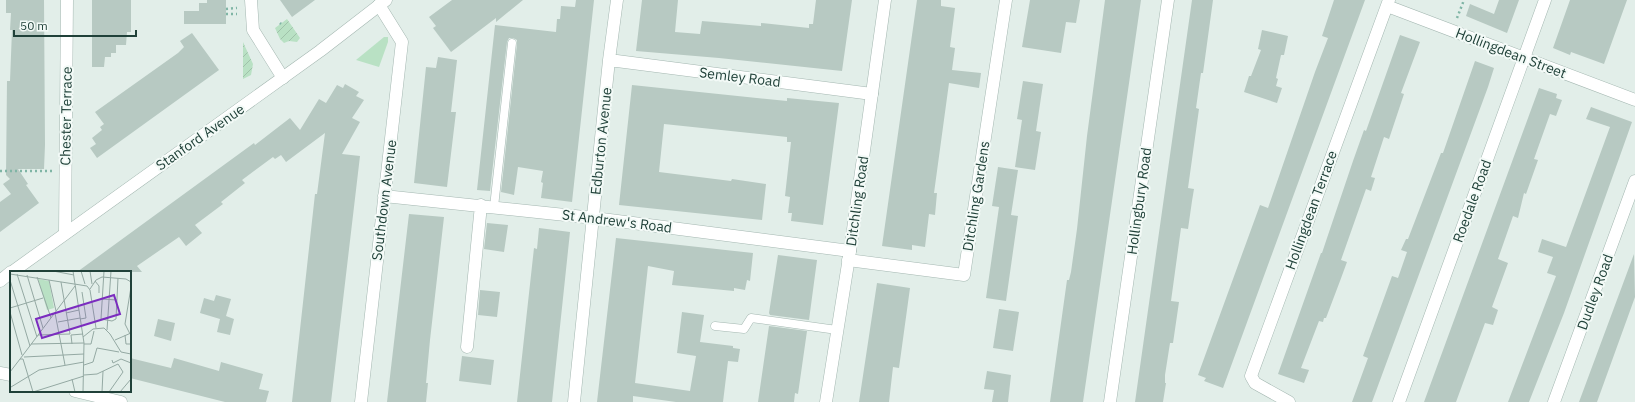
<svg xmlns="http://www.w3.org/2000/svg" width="1635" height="402" font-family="'IBM Plex Sans',sans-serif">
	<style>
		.grass { fill: #b9e1c4 }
		.garden { fill: url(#garden-furrows) }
		.building { fill: #b7c9c2 }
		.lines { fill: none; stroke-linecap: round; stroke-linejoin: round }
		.service-casing { stroke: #a4b7b1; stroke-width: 9 }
		.minor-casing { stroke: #a4b7b1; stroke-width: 13 }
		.tertiary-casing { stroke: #a4b7b1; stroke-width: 13 }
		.path { stroke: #7fb5a5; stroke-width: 2.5; stroke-dasharray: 2 3; stroke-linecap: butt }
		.service { stroke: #fff; stroke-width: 8 }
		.minor { stroke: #fff; stroke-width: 12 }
		.tertiary { stroke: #fff; stroke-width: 12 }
		.labels { text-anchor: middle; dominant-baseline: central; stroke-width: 4; stroke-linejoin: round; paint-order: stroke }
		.street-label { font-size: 14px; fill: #204139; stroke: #f3faf7 }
		.inset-road { fill: none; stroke: #94a9a3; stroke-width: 1 }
		.view { fill: #7b2cbf; fill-opacity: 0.15; stroke: #7b2cbf; stroke-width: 2 }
		.inset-edge { fill: none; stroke: #204139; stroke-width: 2 }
	</style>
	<defs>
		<pattern id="garden-furrows" width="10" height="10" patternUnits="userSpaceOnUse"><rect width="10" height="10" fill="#b9e1c4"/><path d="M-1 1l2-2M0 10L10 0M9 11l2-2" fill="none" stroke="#9fc2a9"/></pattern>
	</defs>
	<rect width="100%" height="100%" fill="#e2eee9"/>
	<!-- grass -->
	<path class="grass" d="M384,37h4v5l-9,25 -23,-7z"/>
	<!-- garden -->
	<path class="garden" d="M287,19l13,19 -3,4 -8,-1 -5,2 -4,-4 -5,-11z
		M243,42l10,22 -2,11 -8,4z"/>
	<!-- building -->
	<path class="building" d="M6,0h38l1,145 -1,24h-26l10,15 -2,1 13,18 -39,29v-30l11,-8 -8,-10 7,-5 -4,-4 1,-94h3l2,-51h-2l1,-17h-5z
		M92,0h39v32h-4l-1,13h-10v8h-5v4h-6l-1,10h-12z
		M207,0h19v24h-42v-13h15v-8h8z
		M280,0h35l-23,17z
		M452,0h71l-27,22v-4l-45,34 -18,-24 3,-2 -7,-9z
		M576,0h18l-22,202 -31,-4 2,-15 -2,-1 2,-11 -25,-4 -4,28 -13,-3 16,-148v-4l-4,-2h-4l-2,4 -17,149 -13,-1 18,-165 61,7 1,-13h3l1,-13 14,1z
		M642,0h36l-3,32 25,2 2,-13 59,5v-3l48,5v-4h4l3,-24h36l-10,71 -123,-13 -83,-7z
		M917,0h24v6l14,2 -5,39 5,1 -3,22 29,3 -2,15 -30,-5 -15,110h3l-2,22 -6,-1 -4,33 -13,-2v5l-30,-4z
		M1030,0h50l-4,23 -10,-1 -5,31 -39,-6z
		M1105,0h36l-58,402h-33l17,-122h2l2,-8 6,-43 10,-93z
		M1192,0h21l-10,73h-2l-5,35 3,1 -11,79 6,1 -2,12 -4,28 -7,-1 -10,73 8,1 -6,41h-3l-5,32v8h1l-3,19h-28z
		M1334,0h31l-142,388 -19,-7 2,-3 -8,-3 62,-170 8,3 47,-136 13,-34 -6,-2z
		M1499,0h20l-12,33 -41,-17 4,-12 24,10z
		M1570,0h57l-23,64 -33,-12 -1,3 -17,-7z
		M1262,30l26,6 -4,19h-3l-5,23 2,1 -2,7 6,2 -5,15 -33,-11 5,-16h2l10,-26 -3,-1z
		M192,33l27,37 -122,88 -7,-10 6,-4 -4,-6 10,-8 -2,-3 4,-3 -9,-12 83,-59 6,-6 -4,-6z
		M1400,35l20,7 -19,51 3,1 -15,45 -5,-2 -13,40 4,1 -4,13 -5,-2 -25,71 6,2 -7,19 -14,37h-2l-1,4 -4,-1 -18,47 8,2 -5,13 -26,-9 43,-121h1l5,-15 26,-77 11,-31 2,1z
		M438,57l19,3 -6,52h5l-9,75 -33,-4 12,-116 10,1z
		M1475,61l19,7 -6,19 -116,315h-20l16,-44 -5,-2 29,-80 6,2 9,-26 -6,-2 5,-11h2l33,-86h2z
		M1023,81l20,3 -7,47 5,1 -6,38 -20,-3 7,-47 -5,-1z
		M345,84l14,8 -3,4 8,4 -12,18 8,4 -18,32 18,2 -29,246h-39l23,-208h2l8,-61 -39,29 -5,-7 -6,4 -2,-2 -31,23 3,3 -24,19 2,2 -28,21 7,8 -16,13 -7,-9 -42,29 5,6h-65l177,-129 1,2 35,-27 10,12 19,-31 7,4 11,-18 6,3z
		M632,85l155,16v-3l52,5 -16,122 -32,-4 1,-8h-4l2,-16 -5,-1 6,-54h-4v-5l-123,-13 -5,48 72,9 1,-2 34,5 -4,36 -143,-15z
		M1539,88l18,6 -1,4 6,2 -6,16 -6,-2 -16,45 4,1 -12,34 -2,-1 -6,25 -5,-2 -15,43 10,4 -16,44 6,3 -5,15 -8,-2 -29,79h-32z
		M1591,107l41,15 -68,191 -35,89h-21l48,-126 -9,-3 6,-16 -15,-5 4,-13 24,8 44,-120 -24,-8z
		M998,167l20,3 -7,45 7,1 -12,85 -20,-3 13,-91 -7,-1z
		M409,214l35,3 -14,123 -4,43h2l-2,19h-39z
		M487,223l21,2 -4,27 -20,-3z
		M539,228l31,4 -18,170h-35l17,-154 3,1z
		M616,238l137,15 -3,28 -3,-1 -2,10 -11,-2v3l-62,-6 2,-14 -26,-5 -13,117 55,8 6,-35 -19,-3 5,-41 22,3 -4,27 33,4v2l7,1 -2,13 -10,-1 -5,41h-47l-43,-6v6h-36z
		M1634,254l1,43 -38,105h-18z
		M778,255l39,5 -8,60 -39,-5 -1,-2z
		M877,283l33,5 -11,80 -6,-1 -4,35h-30z
		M480,290l20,2 -3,25 -19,-2z
		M216,295l15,4 -5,17 8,3 -4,16 -13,-3 3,-13 -20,-6 4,-15 10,3z
		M999,309l20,3 -6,39 -20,-3z
		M158,319l17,4 -4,18 -17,-5z
		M769,326l38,5 -9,63 -3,-1 -1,9h-36z
		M462,356l32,4 -3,25 -32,-4z
		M130,358l41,10 3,-10 45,13 2,-9 42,12 -4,15 10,2 -3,11h-41l-95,-24z
		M987,371l24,4 -3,27h-16l2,-12 -10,-1z"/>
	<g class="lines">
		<defs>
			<path id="service" d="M494,207l18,-164
				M715,326l29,3 7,-11 86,12"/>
			<path id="minor" d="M251,0l2,30 30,48
				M1387,6l248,94
				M609,60l263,34
				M384,196l210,22 256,33
				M65,233l2,-233
				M848,260l116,15 42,-275
				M467,347l14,-142
				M0,373l11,2
				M75,391l46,11
				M361,402l41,-360 -23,-37
				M574,402l35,-342 8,-60
				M1110,402l58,-402
				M1289,402l-34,-19 -4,-7 138,-376
				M1399,402l146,-402
				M1554,402l81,-221"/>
			<path id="tertiary" d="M12,272l308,-221 66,-51
				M0,281l11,-9
				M826,402l24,-151 35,-251"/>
		</defs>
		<!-- service casing -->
		<use href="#service" class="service-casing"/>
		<!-- minor casing -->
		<use href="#minor" class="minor-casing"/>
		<!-- tertiary casing -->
		<use href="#tertiary" class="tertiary-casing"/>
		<!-- path -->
		<path class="path" d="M226,9l11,-1
			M226,14h11
			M1457,18l7,-18
			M280,23l1,1
			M0,171h53"/>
		<!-- service -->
		<use href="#service" class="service"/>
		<!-- minor -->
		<use href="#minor" class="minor"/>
		<!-- tertiary -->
		<use href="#tertiary" class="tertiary"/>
	</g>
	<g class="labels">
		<!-- street labels -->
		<g class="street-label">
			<text transform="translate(1511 53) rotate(21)">Hollingdean Street</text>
			<text transform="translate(740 77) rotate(7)">Semley Road</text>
			<text transform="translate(66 116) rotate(-89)">Chester Terrace</text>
			<text transform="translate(200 137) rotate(-35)">Stanford Avenue</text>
			<text transform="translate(601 141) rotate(-84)">Edburton Avenue</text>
			<text transform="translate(976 196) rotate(-81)">Ditchling Gardens</text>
			<text transform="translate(384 200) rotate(-83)">Southdown Avenue</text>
			<text transform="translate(857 201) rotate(-82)">Ditchling Road</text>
			<text transform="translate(1139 201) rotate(-82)">Hollingbury Road</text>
			<text transform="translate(1472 201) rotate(-70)">Roedale Road</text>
			<text transform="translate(1311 210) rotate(-70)">Hollingdean Terrace</text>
			<text transform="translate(617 221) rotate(7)">St Andrew's Road</text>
			<text transform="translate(1595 292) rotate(-70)">Dudley Road</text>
		</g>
	</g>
	<!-- overview -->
	<g transform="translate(10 271)">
		<rect width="121" height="121" fill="#e2eee9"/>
		<path d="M28,8l11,2 5,27 -7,2z" fill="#b9e1c4"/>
		<path class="inset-road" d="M43,0l21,4M63,0l11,72 -1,49M71,0l4,13M80,0l2,13M94,0l-3,48 11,2 4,-2 2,-41M0,3l77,12 3,4 6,38M7,3l20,63M17,4l16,53M27,6l14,41M0,9l20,66M39,9l7,31M85,10l4,5v7M80,18l6,-9 6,-3 24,2 5,3M92,28l15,1M0,37l33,-10M0,41l12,43M45,42l10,52M56,42l13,-3M70,48l6,-1 -4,-26M48,51l22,-4M97,59l4,-59M120,63l-5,-10 6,-37M28,64l32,-1 -9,-52M115,64l1,9h5M73,66l10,-8 11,-1 6,6 11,18 10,2M105,69l16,-7M21,73l53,-1M62,73l-1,-9 12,-1M74,73h7l3,-13M14,86l60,-3M10,88l55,-73M102,89l1,3 8,-4 10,4M74,94l9,-3 4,-14 22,4M0,101l10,-13h3l10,33M74,104l13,-1 21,-10 5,8 -14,20M62,108l3,13M1,116l28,-17 45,-8M23,121l51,-16M92,121l1,-21M110,121l11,-13"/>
		<path class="view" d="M104,24l6,19 -78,24 -6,-19z"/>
		<rect width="121" height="121" class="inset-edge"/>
	</g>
	<!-- scale -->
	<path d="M14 30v6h122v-6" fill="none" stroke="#204139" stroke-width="2"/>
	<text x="20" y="30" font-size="12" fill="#204139" stroke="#f3faf7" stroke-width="3" paint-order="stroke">50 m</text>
</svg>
